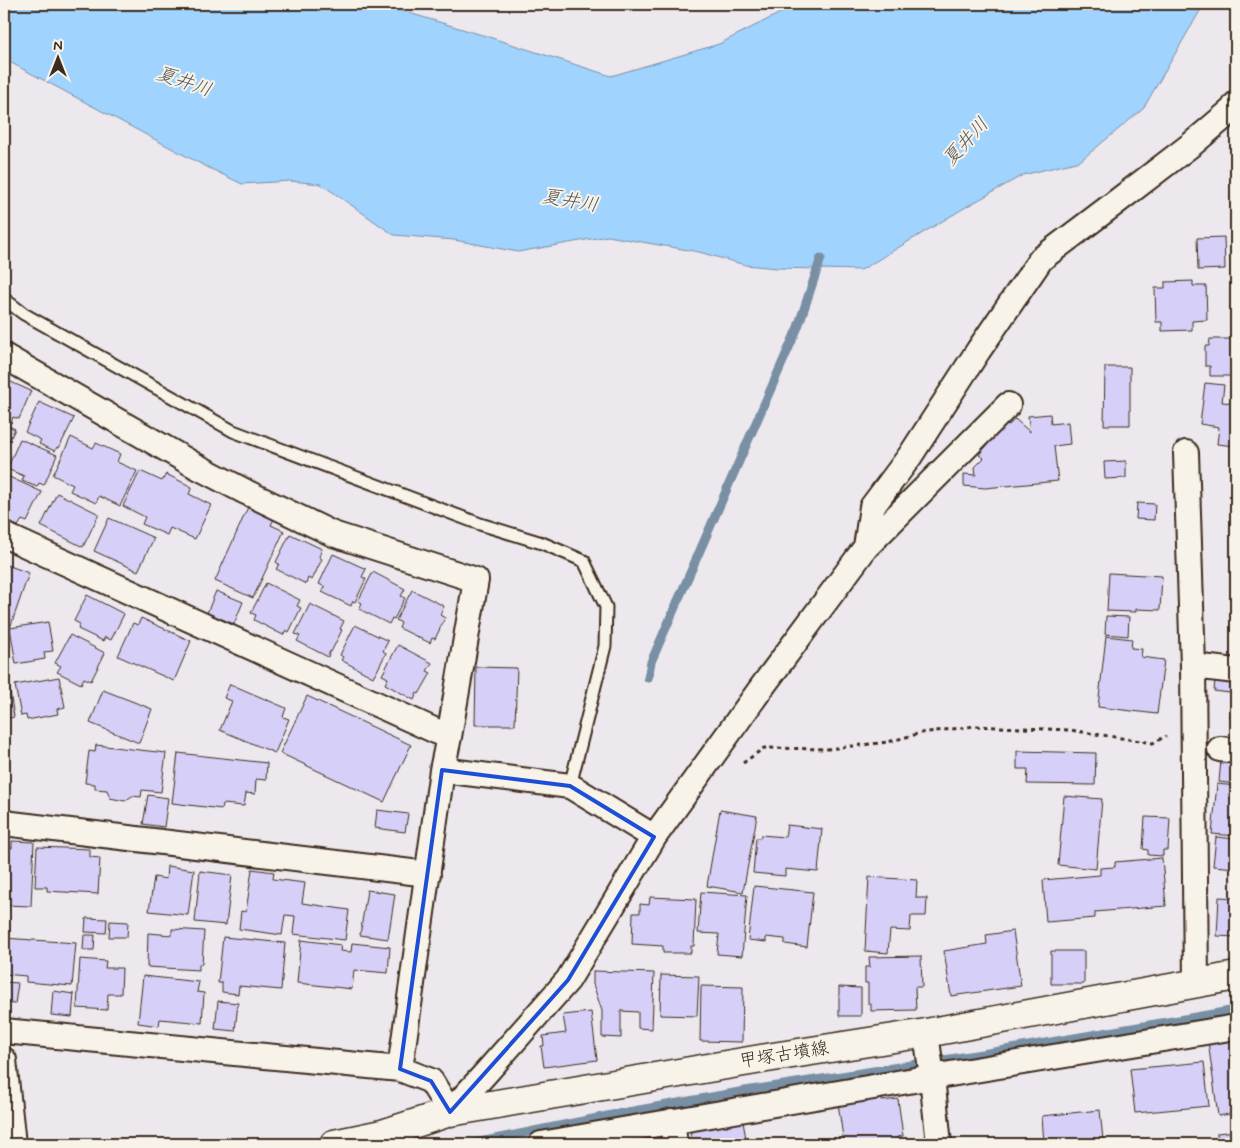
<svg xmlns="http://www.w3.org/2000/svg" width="1240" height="1148" font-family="Mynerve,'Klee One',sans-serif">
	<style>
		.water { fill: #a0d3fe; stroke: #788fa4 }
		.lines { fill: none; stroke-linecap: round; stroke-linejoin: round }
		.stream { stroke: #788fa4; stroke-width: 9 }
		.building { fill: #d6d0f8; stroke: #3b2a1e }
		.service-casing { stroke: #3b2a1e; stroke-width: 15 }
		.minor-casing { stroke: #3b2a1e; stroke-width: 28 }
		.secondary-casing { stroke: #3b2a1e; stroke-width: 31 }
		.path { stroke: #3b2a1e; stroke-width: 3; stroke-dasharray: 4 4; stroke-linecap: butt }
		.service { stroke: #f7f3e8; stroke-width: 11 }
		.minor { stroke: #f7f3e8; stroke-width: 24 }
		.secondary { stroke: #f7f3e8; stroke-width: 28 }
		.marked { fill: none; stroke: #1d4ed8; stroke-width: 4; stroke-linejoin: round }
		.labels { text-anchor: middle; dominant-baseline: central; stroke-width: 4; stroke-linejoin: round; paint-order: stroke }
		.street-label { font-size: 18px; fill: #3b2a1e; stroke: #f7f3e8 }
		.water-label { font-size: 19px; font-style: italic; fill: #545456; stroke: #f7f3e8 }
	</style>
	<rect width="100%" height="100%" fill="#ede8ed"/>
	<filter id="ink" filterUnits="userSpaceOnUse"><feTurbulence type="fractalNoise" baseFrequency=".02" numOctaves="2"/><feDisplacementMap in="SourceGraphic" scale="10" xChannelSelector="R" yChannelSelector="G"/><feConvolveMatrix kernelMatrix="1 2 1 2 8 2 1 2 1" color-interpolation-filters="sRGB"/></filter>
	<g filter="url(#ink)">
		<!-- water -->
		<path class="water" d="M4,4h375l110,33 122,39 108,-32 79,-40h406l-61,105 -63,52 -57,14 -57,32 -105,63 -84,-2 -32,-3 -46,-13 -91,-16 -90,16 -64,-12 -60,-5 -73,-51 -31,-3 -48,3 -41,-20 -197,-105z"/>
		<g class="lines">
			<!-- stream -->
			<path class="stream" d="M648,678l3,-16 147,-335 23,-69
				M470,1144l147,-30 128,-23 237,-37 254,-44"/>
		</g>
		<!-- building -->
		<path class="building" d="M1224,237l1,32 -27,1 -1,-32z
			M1193,281v5h13l1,34 -15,1v9l-30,1v-9h-6l-1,-34h10v-6z
			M1210,339h26v37h-26v-10h-5v-20h4z
			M1105,367h25v58h-26z
			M4,379l27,12 -12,28 -6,-2 -2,6 -7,-3z
			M1205,383l19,2 -2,17 14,1v47h-1v-4l-18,-2 2,-17 -19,-3z
			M39,402l35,16 -15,30 -2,-1 -2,4 -16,-7 2,-4 -16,-8z
			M1050,414l1,10 17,-2 2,22 -16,2 4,35 -73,7 -21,-2v-12l12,1 -1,-8 9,-9 -5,-3 26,-32 4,2 6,-6 15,13 -2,-16z
			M4,424l11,5 -11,22z
			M71,437l22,11 3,-5 24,11 -3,8 20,9 -17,35 -21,-10 -3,7 -26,-12 3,-6 -20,-10z
			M20,439l37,16 -13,30 -5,-2 -2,4 -15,-6 2,-5 -17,-7z
			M1126,461v17l-21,1 -1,-17z
			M140,471l22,10 4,-7 26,13 -3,7 22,11 -16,34 -25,-11 -3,7 -25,-11 3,-7 -22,-11z
			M5,475l37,17 -15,30 -5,-2 -4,6 -14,-6 3,-7 -3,-2v-34z
			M57,493l42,21 -16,33 -42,-21z
			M1137,503l18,1 -1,16 -18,-1z
			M248,507l26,12 -3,6 13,6 -31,67 -38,-17z
			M109,518l45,20 -16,33 -44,-20z
			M290,534l32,15 -3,8 3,2 -10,21 -4,-2 -2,6 -30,-15 3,-5 -3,-2z
			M333,554l33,15 -4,8 4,2 -11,23 -2,-1 -2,5 -29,-14 3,-5 -6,-3z
			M4,564l25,9 -19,55 -6,-3z
			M373,572l32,17 -4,7 4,2 -11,21 -2,-1 -3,6 -30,-15 3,-6 -4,-2z
			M1109,573l53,3 -2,34 -24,-1v3l-29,-1z
			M266,583l34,17 -3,6 4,2 -12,24 -3,-2 -3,5 -29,-15 2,-5 -5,-2z
			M412,590l32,16 -4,9 5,3 -10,21 -3,-1 -2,5 -31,-15 2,-5 -5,-3z
			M216,591l27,11 -9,22 -27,-11z
			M87,595l37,19 -13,26 -6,-3 -2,4 -25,-12 2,-5 -6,-3z
			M310,604l34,17 -4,8 2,1 -11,22 -1,-1 -2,6 -31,-16 3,-5 -5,-2z
			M1106,616l23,1 -1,19 -23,-2z
			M141,618l50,23 -17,40 -56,-25 15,-33 5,2z
			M48,622l5,29 -9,1 1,7 -29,5 -6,-36z
			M355,625l33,16 -5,10 3,2 -10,20h-1l-2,4 -32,-17 2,-3 -3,-2z
			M70,635l35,18 -14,28 -7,-3 -3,6 -24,-12 4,-6 -6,-3z
			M1106,636l26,3 -1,9 11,1 -1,8 23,3 -7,54 -59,-7z
			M398,645l34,18 -5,8 4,2 -12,21 -2,-1 -3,7 -29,-16 3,-6 -6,-3z
			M476,667l41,1 -2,57h-40z
			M59,677l6,30 -8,2 1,5 -31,6 -1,-5 -5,1 -6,-31z
			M1215,679l16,2 -1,12 -16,-2z
			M230,684l56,24 -3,9 6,2 -14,34 -55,-23 12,-29 -8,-3z
			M1234,684h2v35l-6,-1z
			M9,686l5,31 -9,2v5h-1v-37z
			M103,690l49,19 -13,34 -49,-20z
			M307,696l104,49 -27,57 -104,-49z
			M96,745l70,8 -5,39 -19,-2 -1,7 -9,-1 -7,5 -15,-3 -3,-8 -12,-1v-5l-10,-1 4,-32 6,1z
			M1017,751l79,2 -1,32 -68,-1 1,-15h-11z
			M178,753l89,10 -1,17 -10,-1 -1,15 -9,-1 -2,13 -21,-2 -1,5 -50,-6z
			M1221,760l15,1v23l-17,-2z
			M1217,784l19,2v50l-24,-2z
			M148,795l20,3 -4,29 -21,-3z
			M1064,796l38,3 -6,70 -38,-4z
			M377,810l31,4 -3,18 -30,-4z
			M720,810l37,6 -14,76 -36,-6z
			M1145,817l25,1 -2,32h-5v6l-15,-1v-5l-5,-1z
			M787,825l35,4 -4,43 -33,-3v7l-32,-3 3,-35h4l1,-3 24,2z
			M1216,837l20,2v29l-23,-2z
			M12,841l22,1 -3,64 -27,-1v-57h8z
			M37,847l53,2v8l10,1 -2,36 -51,-3v-4h-12z
			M1162,858l4,48 -71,6v6l-49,4 -3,-42 57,-5v-7l15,-1v-5z
			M167,866l27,4 -6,45 -39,-4 5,-34 12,2z
			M252,869l22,3 -1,7 32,4 -3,20 47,7 -4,30 -52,-6 2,-18 -10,-1 -3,20 -43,-6 2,-18 5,1z
			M200,871l32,4 -6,50 -31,-3z
			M869,877l48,3 -1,18h11l-1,18h-15l-1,15 -20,-1 -2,23 -23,-2z
			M754,886l59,6 -6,55 -22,-3v-5l-19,-2v5l-18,-2z
			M367,890l28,4 -7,45 -28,-4z
			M701,892l46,3 -5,61 -25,-2 2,-20 -21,-1z
			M650,897l46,2 -2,47h-3v7h-28v-7l-31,-2 1,-31h7v-9l9,1z
			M1219,897l17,1v39l-19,-1z
			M86,918l21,1 -1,14 -21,-1z
			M110,921l18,1 -1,15h-18z
			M172,929l32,2 -2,33h-3v6l-52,-3 1,-34 24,2z
			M1013,931l8,55 -70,10 -7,-45 43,-7 -1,-9z
			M84,935h11l-1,15h-11z
			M223,937l62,6 -4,47 -42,-4 -1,8 -16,-2v-9h-4z
			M4,938l72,5 -4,43 -46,-4v-6l-22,-2z
			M301,940l40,5 -1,6 11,1 1,-9 38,4 -2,26 -34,-3 -2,19 -55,-6z
			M1051,951h33v33h-33z
			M921,956l1,31h-7l1,23 -45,1v-7h-3v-21h-3v-16h5l-1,-10z
			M80,959l26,2 -1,7h17l-1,26h-13l-1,16 -30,-2z
			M593,971l61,2 -2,56 -14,-1v-16l-17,-1v27l-19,-1v-26l-9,-27z
			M661,975l38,1 -2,40 -37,-1z
			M143,976l56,6 -2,10 7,1 -2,30 -42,-4 -1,7 -21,-3z
			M4,982l14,1 -3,21 -11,-1z
			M701,986l42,1 -1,55 -42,-1z
			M839,987l22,1v28h-22z
			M53,991l21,3 -2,23 -21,-2z
			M218,1001l20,2 -3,28 -20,-2z
			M591,1012l6,48 -53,7 -3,-21h3l-1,-10 23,-3 -3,-18z
			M1236,1037v76l-18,3 -10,-75z
			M1204,1062l5,44 -74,7 -5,-44z
			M882,1097v4l16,-2 5,37 -6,1v4l-14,2v1h-39l-6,-41z
			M1100,1110l3,30 -5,1v3h-54l-2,-28z
			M743,1122l4,22h-55l-2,-14z
			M1236,1131v13h-18l-1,-11z"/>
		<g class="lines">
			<defs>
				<path id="service" d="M4,299l20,15 209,117 247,93 62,19 42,18 22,46 -1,39 -35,140"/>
				<path id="minor" d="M4,356l192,110 50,26 87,42 143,46 -27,157
					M1186,453l7,213 3,317
					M4,535l445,202 -7,33 -42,299
					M866,547l6,-40 38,-51 68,-105 63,-92 74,-56 77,-59 40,-34 4,-6
					M1193,666l43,5
					M1220,749l16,2
					M442,770l128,16 84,51
					M4,823l424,51
					M4,1031l396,38 31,12 19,31 34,-37 84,-95 86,-143 108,-150 104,-140 142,-142
					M926,1033l6,44 7,67
					M4,1060l9,84
					M672,1121l3,23
					M541,1144l391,-67 304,-50"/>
				<path id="secondary" d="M334,1144l48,-10 68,-22 323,-55 153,-24 310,-57"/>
			</defs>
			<!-- service casing -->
			<use href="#service" class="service-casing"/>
			<!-- minor casing -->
			<use href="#minor" class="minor-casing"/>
			<!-- secondary casing -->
			<use href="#secondary" class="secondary-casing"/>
			<!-- path -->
			<path class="path" d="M743,763l21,-15 63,1 61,-7 33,-9 54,-7 95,4 83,13 13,-7"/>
			<!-- service -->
			<use href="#service" class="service"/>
			<!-- minor -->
			<use href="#minor" class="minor"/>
			<!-- secondary -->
			<use href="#secondary" class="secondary"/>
		</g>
	</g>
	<!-- marked area -->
	<path class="marked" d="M442,770l128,16 84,51 -86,143 -118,132 -19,-31 -31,-12z"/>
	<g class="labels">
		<!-- street labels -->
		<g class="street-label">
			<text transform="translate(784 1055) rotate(-9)">甲塚古墳線</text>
		</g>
		<!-- water labels -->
		<g class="water-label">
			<text transform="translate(184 82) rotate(19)">夏井川</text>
			<text transform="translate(966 142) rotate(-48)">夏井川</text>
			<text transform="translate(570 201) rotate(10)">夏井川</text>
		</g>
	</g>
	<!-- margin -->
	<rect width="1240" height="1148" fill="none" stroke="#f7f3e8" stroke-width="20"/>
	<rect x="10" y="10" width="1220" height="1128" fill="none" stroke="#3b2a1e" stroke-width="2" filter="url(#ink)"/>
	<!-- north arrow -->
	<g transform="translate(58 58)" stroke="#f7f3e8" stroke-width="4" paint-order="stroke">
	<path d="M0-4L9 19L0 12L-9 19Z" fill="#3b2a1e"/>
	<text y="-8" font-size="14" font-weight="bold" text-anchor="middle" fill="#3b2a1e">N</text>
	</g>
</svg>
